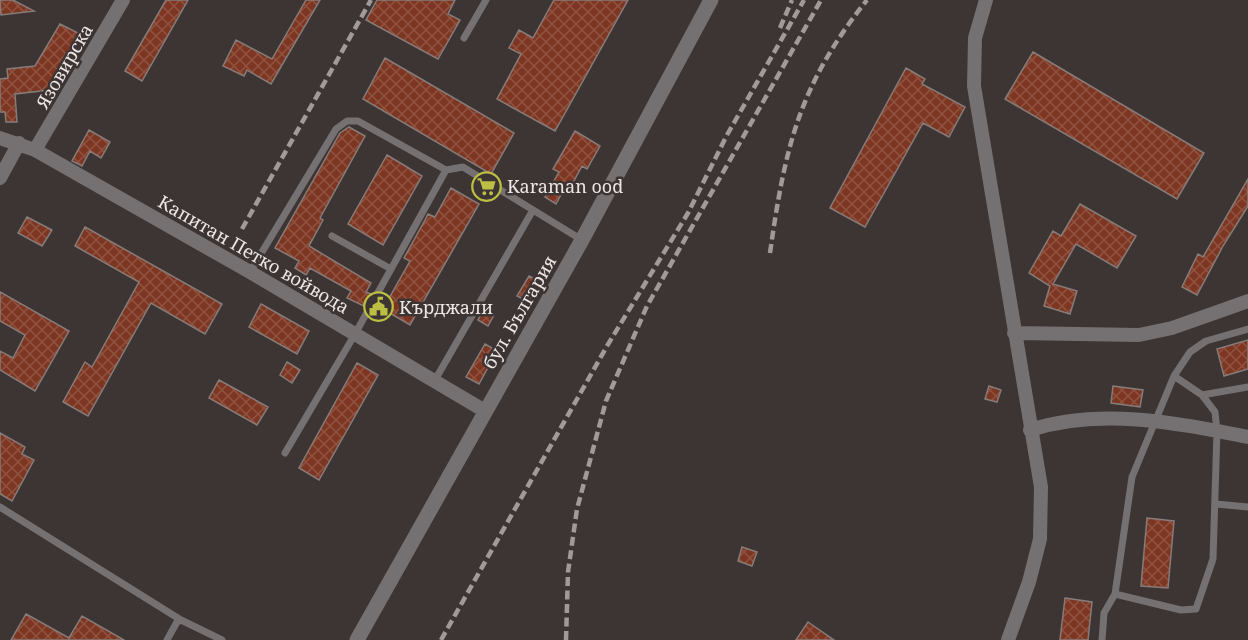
<svg xmlns="http://www.w3.org/2000/svg" width="1248" height="640" font-family="'Noto Serif',serif">
	<style>
		.building { fill: url(#building-cross-hatch); stroke: #867c79; stroke-width: 1.5 }
		.lines { fill: none; stroke-linecap: round; stroke-linejoin: round }
		.service { stroke: #757071; stroke-width: 7 }
		.minor { stroke: #757071; stroke-width: 14 }
		.tertiary { stroke: #757071; stroke-width: 15 }
		.rail { stroke: #a29a9a; stroke-width: 4.5; stroke-dasharray: 9 4.5; stroke-linecap: butt }
		.labels { text-anchor: middle; dominant-baseline: central; stroke-width: 5; stroke-linejoin: round; paint-order: stroke }
		.street-label { font-size: 18px; fill: #ece6e5; stroke: #3d3434 }
		.poi-label { font-size: 18px; fill: #ece6e5; stroke: #3d3434; text-anchor: start }
	</style>
	<defs>
		<pattern id="building-cross-hatch" width="8" height="8" patternUnits="userSpaceOnUse" patternTransform="scale(1.5)"><rect width="8" height="8" fill="#7d3621"/><path d="M0 0l8 8M0 8l8-8" fill="none" stroke="#905341"/></pattern>
	</defs>
	<rect width="100%" height="100%" fill="#3d3434"/>
	<!-- building -->
	<path class="building" d="M0,0h13l21,11 -33,4z
		M166,0h22l-46,81 -17,-10z
		M306,0h14l-49,84 -24,-14 -3,6 -21,-10 13,-26 36,19z
		M377,0h78l-7,14 12,6 -22,39 -72,-39z
		M554,0h74l-73,131 -58,-32 24,-45 -12,-6 10,-18 14,8z
		M60,24l22,11 -32,55 -35,4 2,28h-11l-1,-10h-5v-33l8,-1 -1,-9 28,-3z
		M1033,52l171,101 -27,46 -172,-100z
		M385,58l129,75 -23,41 -128,-75z
		M906,68l19,11 -3,5 43,23 -16,30 -26,-14 -58,104 -35,-19z
		M349,127l16,9 -45,82 3,2 -14,26 62,37 -5,9 5,2 -7,12 -17,-8 4,-7 -41,-23 -4,7 -11,-7 4,-7 -24,-13 65,-115z
		M89,130l21,12 -9,16 -11,-7 -8,15 -10,-5z
		M575,131l25,15 -13,23 -5,-3 -15,28 -4,-3 -7,13 -11,-7 14,-25 -6,-3z
		M387,155l35,21 -39,69 -35,-21z
		M1248,179v27l-25,40 -26,49 -15,-8 16,-33 5,3z
		M451,188l28,16 -69,121 -27,-16 27,-48 -6,-3 21,-38 3,-6 7,3z
		M1080,204l56,32 -19,32 -41,-24 -23,40 24,7 -7,23 -26,-8 6,-20 -21,-13 24,-42 8,5z
		M27,217l25,13 -10,16 -24,-13z
		M85,227l137,77 -17,30 -54,-31 -63,113 -25,-14 22,-40 7,5 47,-85 -64,-36z
		M529,276l12,6 -12,20 -12,-6z
		M0,292l69,39 -34,60 -35,-21v-19l13,7 12,-23 -25,-14z
		M261,304l48,27 -12,23 -48,-27z
		M484,309l10,6 -6,11 -10,-6z
		M1248,340v29l-24,7 -7,-27z
		M485,344l12,7 -18,33 -13,-7z
		M287,362l13,8 -8,13 -12,-8z
		M357,363l21,12 -59,105 -20,-12z
		M219,380l49,27 -11,18 -48,-27z
		M989,386l12,4 -4,12 -12,-3z
		M1113,386l30,4 -3,17 -29,-4z
		M0,433l25,14 -3,7 12,6 -22,41 -12,-7z
		M1147,518l27,3 -6,67 -27,-2z
		M742,547l15,5 -5,14 -14,-5z
		M1065,598l27,4 -4,38h-28z
		M26,614l43,24 13,-22 42,24h-113z
		M808,622l26,18h-38z"/>
	<g class="lines">
		<!-- service -->
		<path class="service" d="M464,38l22,-38
			M332,236l59,33
			M250,272l86,-143 11,-8h11l88,49 17,-3 119,73
			M435,380l98,-170
			M1202,395l46,-8
			M285,453l70,-119 91,-164
			M1216,504l32,3
			M0,507l181,113
			M1115,594l66,16 15,-1 17,-50 4,-128 -2,-19 -13,-17 -28,-19
			M167,640l10,-18 4,-2 41,20
			M1102,640l2,-27 11,-19 17,-117 42,-101 16,-24 16,-11 42,-12"/>
		<!-- minor -->
		<path class="minor" d="M986,0l-11,38 -1,48 67,401 -1,52 -11,43 -21,58
			M0,138l35,12 215,122 235,139
			M35,150l88,-150
			M0,178l19,-35
			M1014,333l125,2 33,-7 76,-27
			M1030,430c70,-23 147,-7 218,7"/>
		<!-- tertiary -->
		<path class="tertiary" d="M357,640l225,-400 129,-240"/>
		<!-- rail -->
		<path class="rail" d="M780,28l12,-28
			M242,229l129,-229
			M770,253c15,-106 29,-168 97,-253
			M441,640l166,-294 81,-133 39,-78 77,-135
			M566,640l2,-68 9,-63 29,-108 41,-95 174,-306"/>
	</g>
	<!-- icons -->
	<defs>
		<symbol id="supermarket-ring" viewBox="-11 -11 22 22"><circle r="9.5" fill="#3d3434" stroke="#bdbf43" stroke-width="1.5"/><path d="M-6-5.5h2.5l.6 2H6L4.5 2H-2.5L-4.4-4H-6ZM-1.5 3.2a1.3 1.3 0 1 0 .1 0ZM3 3.2a1.3 1.3 0 1 0 .1 0Z" fill="#bdbf43"/></symbol>
		<symbol id="civic-ring" viewBox="-11 -11 22 22"><circle r="9.5" fill="#3d3434" stroke="#bdbf43" stroke-width="1.5"/><path d="M-.6-6.5H3V-4.5H.6V-3L4-1V1h2V6H-6V1h2V-1L-.6-3ZM-1.2 2.5V6h2.4V2.5Z" fill="#bdbf43"/></symbol>
	</defs>
	<g fill-rule="evenodd">
		<use href="#supermarket-ring" x="470" y="170" width="33" height="33"/>
		<use href="#civic-ring" x="362" y="290" width="33" height="33"/>
	</g>
	<g class="labels">
		<!-- street labels -->
		<g class="street-label">
			<text transform="translate(64 66) rotate(-60)">Язовирска</text>
			<text transform="translate(254 254) rotate(30)">Капитан Петко войвода</text>
			<text transform="translate(519 312) rotate(-60)">бул. България</text>
		</g>
		<!-- poi labels -->
		<g class="poi-label">
			<text x="507" y="186">Karaman ood</text>
			<text x="399" y="307">Кърджали</text>
		</g>
	</g>
</svg>
